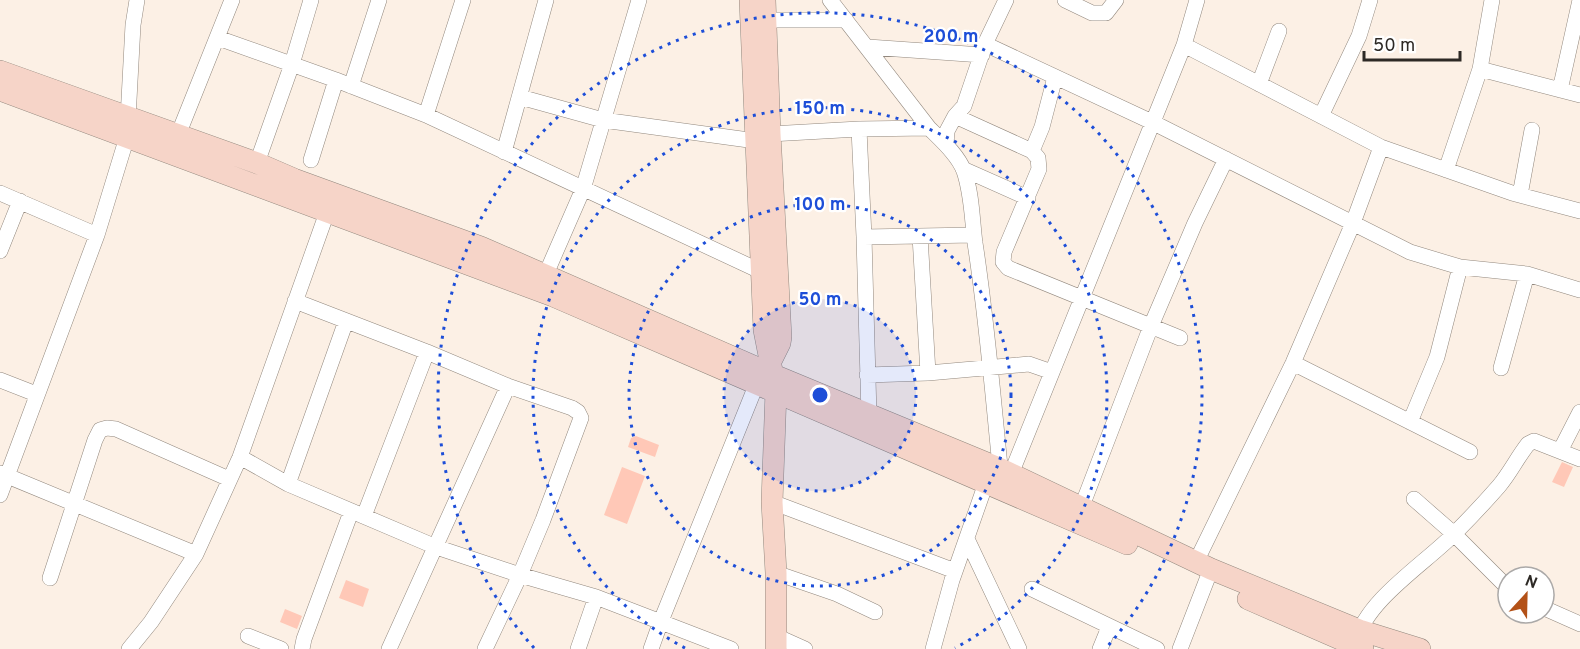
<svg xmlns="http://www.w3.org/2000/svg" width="1580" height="649" font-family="Overpass,sans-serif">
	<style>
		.building { fill: #ffc8b7 }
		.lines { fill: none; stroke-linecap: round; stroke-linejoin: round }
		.street-casing { stroke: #92887e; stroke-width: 16 }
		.secondary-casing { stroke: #92887e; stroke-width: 22 }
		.street { stroke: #fff; stroke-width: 15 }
		.secondary { stroke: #f6d4c8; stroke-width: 21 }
		.ring { fill: none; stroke: #1d4ed8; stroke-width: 3; stroke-dasharray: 3 6 }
		.centre { fill: #1d4ed8; stroke: #fff; stroke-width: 3 }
		.ring-label { font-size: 18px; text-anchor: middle; font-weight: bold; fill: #1d4ed8; stroke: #fff; stroke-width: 4.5; stroke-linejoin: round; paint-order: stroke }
	</style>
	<rect width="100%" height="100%" fill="#fcf0e5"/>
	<!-- building -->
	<path class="building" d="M636,436l23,9 -4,12 -27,-10 3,-9z
		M1562,462l11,5 -9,20 -12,-5z
		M622,467l23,9 -18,48 -23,-9z
		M346,580l23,9 -6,18 -24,-9z
		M285,609l17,7 -5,13 -17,-7z"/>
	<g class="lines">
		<defs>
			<path id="street" d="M830,0l99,128c12,12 29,27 35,43 8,23 8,48 11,72 12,77 18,155 26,233
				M1065,0l27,13h14l10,-13
				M1492,0l-12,69 100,26
				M766,20h80
				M218,38l118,42 90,35 334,156
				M985,44l167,78 258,130 50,15 67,7 53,16
				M1184,45l197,102 131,46 68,18
				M868,47l114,8
				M1259,84l20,-53
				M351,86l28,-86
				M1560,90l20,-90
				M520,97l83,23 153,21
				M426,115l37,-115
				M955,116l77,35 6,7 1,11 -35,83 -1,10 5,6 172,70
				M1321,116l38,-80 11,-36
				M859,129l5,108 5,178
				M770,134l89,-5 70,-1
				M178,135l54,-135
				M946,145l1,-14 8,-15 9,-10 21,-62 21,-44
				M1032,151l10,-24 13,-50
				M504,152l42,-152
				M311,160l25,-80
				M257,163l35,-99 19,-64
				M963,169l65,29
				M1446,170l34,-101
				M0,193l97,42
				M1520,195l12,-65
				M920,236l8,137
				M864,237l110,-2
				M0,251l20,-50
				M540,282l6,-8 37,-85 56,-189
				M295,301l132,51 -63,164
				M427,352l81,34 64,22 6,4 3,6 -38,102 -23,55 -35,74
				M1293,363l177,89
				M1501,368l26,-94
				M867,375l61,-2 101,-9 23,8
				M0,380l36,14
				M1410,422l27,-65 23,-90
				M1560,451l20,-39
				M240,457l48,27 148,63 84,28 76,22 135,52
				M0,473l196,81
				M1011,474l173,-429 13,-45
				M288,484l58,-163
				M0,495l97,-260 30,-98 6,-112 4,-25
				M1414,499l40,35 54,54
				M772,502l183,69
				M1082,506l69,-180 44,-103 31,-64
				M967,539l52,110
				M1196,562l97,-199 60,-140 28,-76
				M776,573l61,21 38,18
				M50,578l45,-138 5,-10 7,-2 9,1 113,50
				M1032,589l125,60
				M1544,608l36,16
				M248,636l33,13
				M776,636l29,13
				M1357,640c8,-39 70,-78 98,-107 15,-15 30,-31 44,-47 11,-13 18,-28 29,-42l6,-3 46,18
				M129,649l22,-27 45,-68 44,-97 90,-253
				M302,649l2,-10 47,-127
				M389,649l119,-263
				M578,649l18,-52
				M651,649l10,-28 96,-238
				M933,649l19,-69 34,-97
				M1100,649l9,-22
				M1180,649l31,-80"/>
			<path id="secondary" d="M750,0l14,330 12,61 -4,111 4,71v76
				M765,0l5,134 11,203 -1,6 -9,18
				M0,71l257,92 37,16 187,68 293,128 227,94 210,100 148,61 61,19
				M0,90l553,206 574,248
				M1248,599l115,50"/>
		</defs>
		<!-- street casing -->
		<use href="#street" class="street-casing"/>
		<!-- secondary casing -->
		<use href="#secondary" class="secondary-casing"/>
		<!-- street -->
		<use href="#street" class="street"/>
		<!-- secondary -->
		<use href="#secondary" class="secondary"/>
	</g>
	<!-- distance rings -->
	<circle cx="820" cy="395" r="96" fill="#1d4ed8" fill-opacity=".12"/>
	<g class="ring">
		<circle cx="820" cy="395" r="96"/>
		<circle cx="820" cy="395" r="191"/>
		<path d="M685 648A287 287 0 1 1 955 648"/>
		<path d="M534 648A382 382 0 1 1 1106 648"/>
	</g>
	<circle cx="820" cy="395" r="9" class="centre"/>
	<g class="ring-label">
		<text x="951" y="42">200 m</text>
		<text x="820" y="114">150 m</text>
		<text x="820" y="210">100 m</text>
		<text x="820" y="305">50 m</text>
	</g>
	<!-- north arrow -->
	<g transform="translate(1526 595) rotate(22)"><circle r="28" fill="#ffffff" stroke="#aba9a8" stroke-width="1.5"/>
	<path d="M0-4.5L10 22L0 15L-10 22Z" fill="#b35117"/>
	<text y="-9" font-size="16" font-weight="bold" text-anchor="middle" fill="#2d2925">N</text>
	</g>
	<!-- scale -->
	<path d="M1364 51v9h96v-9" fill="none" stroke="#2d2925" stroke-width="3"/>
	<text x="1373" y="51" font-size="18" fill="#2d2925" stroke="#ffffff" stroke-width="4.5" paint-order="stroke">50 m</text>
</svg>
